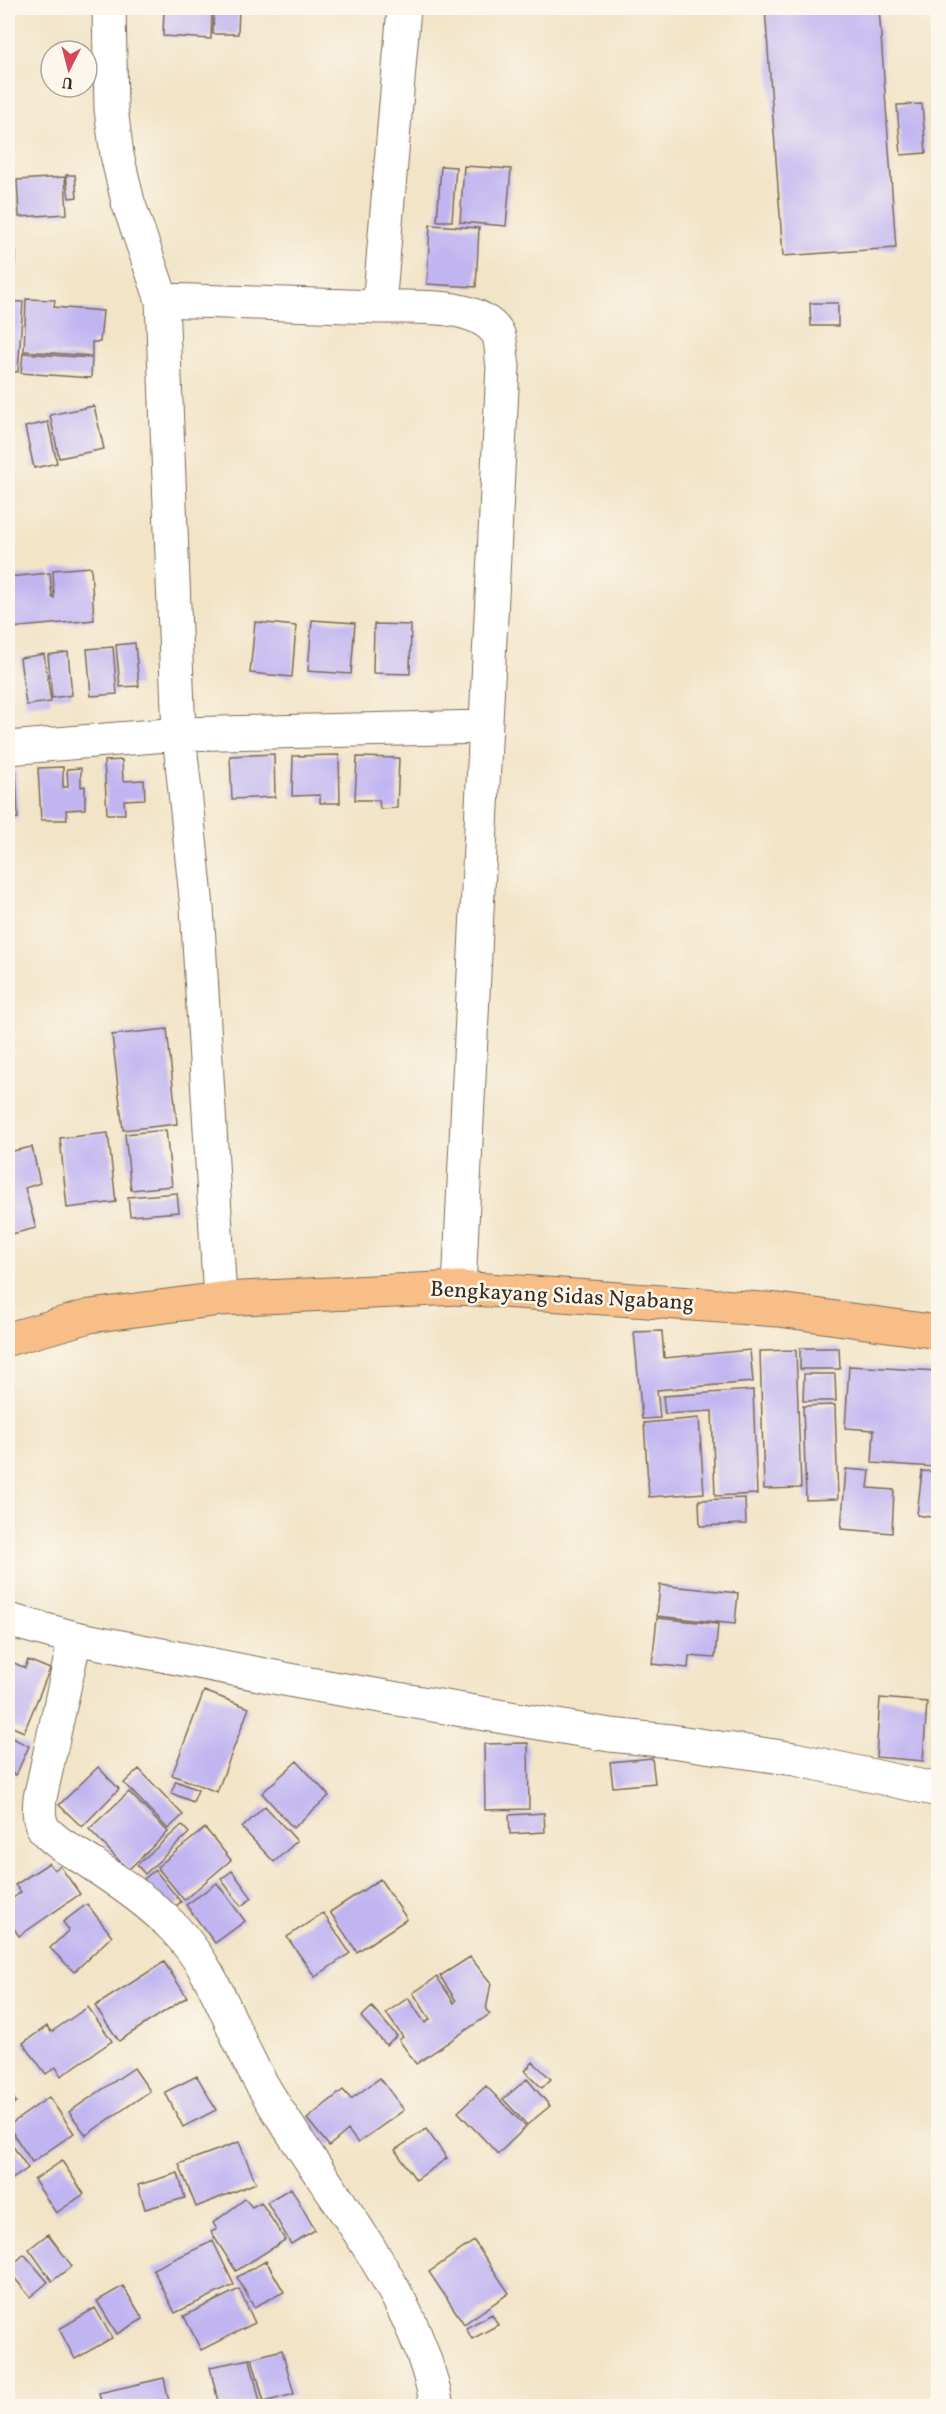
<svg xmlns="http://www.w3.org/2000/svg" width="946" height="2414" font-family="Vollkorn,serif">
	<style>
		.building { fill: #c1b5f1 }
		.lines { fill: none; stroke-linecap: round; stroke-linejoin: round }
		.street-casing { stroke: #7b6b59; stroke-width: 35 }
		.highway-casing { stroke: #7b6b59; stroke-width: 35 }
		.street { stroke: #fff; stroke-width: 33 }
		.highway { stroke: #f7be88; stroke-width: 33 }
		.labels { text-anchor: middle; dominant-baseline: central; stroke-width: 5; stroke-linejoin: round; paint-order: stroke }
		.street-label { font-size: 22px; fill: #3b2a1e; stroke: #fbf7ec }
	</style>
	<rect width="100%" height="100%" fill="#fbf7ec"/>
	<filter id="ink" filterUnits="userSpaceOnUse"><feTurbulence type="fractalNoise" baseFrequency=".0167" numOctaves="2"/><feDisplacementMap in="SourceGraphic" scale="12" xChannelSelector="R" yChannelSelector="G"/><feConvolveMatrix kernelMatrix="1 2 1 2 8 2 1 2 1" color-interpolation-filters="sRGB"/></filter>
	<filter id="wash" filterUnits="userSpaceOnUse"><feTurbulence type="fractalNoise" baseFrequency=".008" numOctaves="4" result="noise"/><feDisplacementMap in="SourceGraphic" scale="24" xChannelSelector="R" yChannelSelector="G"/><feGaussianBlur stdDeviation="1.35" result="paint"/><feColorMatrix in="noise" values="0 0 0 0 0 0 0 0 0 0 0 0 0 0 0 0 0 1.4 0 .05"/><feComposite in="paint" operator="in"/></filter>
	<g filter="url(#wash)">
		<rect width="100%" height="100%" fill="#f2e4c7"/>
		<g id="blocks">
			<!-- building -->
			<path class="building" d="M164,8h48l-1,31 -48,-3z
				M214,8h25l-1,26h-25z
				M765,8h114l17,240 -113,8z
				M922,104l4,49 -25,2 -4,-50z
				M441,166l15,1 -4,54h-15z
				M464,166l47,3 -5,57 -46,-4z
				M66,175h9l2,22 -8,1z
				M65,177l2,37 -48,3 -2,-37z
				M430,225l49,3 -3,59 -49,-3z
				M8,250l8,1 -3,31h-5z
				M26,299l29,1 -1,7 49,4 -3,31h-8v14l-68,-5z
				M8,301l15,1 -5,70 -10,-1z
				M810,303h28v23h-27z
				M23,353l69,5 -1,20 -70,-5z
				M94,406l10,43 -45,9 -9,-43z
				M48,422l9,41 -23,5 -9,-41z
				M91,567l3,53 -84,8 -2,-51 42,-4 2,24 2,1 -1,-28z
				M312,620l43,3 -4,51 -43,-3z
				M255,622l41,4 -4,51 -42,-4z
				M374,624l37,1 -1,49 -37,-1z
				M135,643l4,43 -19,1 -4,-42z
				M113,647l4,47 -26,2 -4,-47z
				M68,652l4,43 -20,3 -4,-43z
				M44,654l7,48 -25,3 -6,-47z
				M274,754l1,43 -43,2 -2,-43z
				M339,755l1,48h-20v-8l-28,1 1,-40z
				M357,757l42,1 -2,50 -17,1 -1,-9h-24z
				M122,760l1,21 21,-1 1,19 -21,1 1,14h-18l-3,-53z
				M63,767v20h5l-1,-18 14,-1v19l4,-1v23l-19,1 1,10h-26l-3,-52z
				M16,771l2,47 -10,1v-47z
				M167,1029l10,95 -54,6 -11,-95z
				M166,1130l6,56 -41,4 -6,-56z
				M108,1133l8,69 -49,6 -7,-70z
				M32,1147l8,36 -15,5 11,40 -28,7v-83z
				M177,1193l2,19 -49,4 -2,-19z
				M662,1331l2,27 86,-8 3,32 -96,8 3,28 -18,1 -8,-87z
				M800,1348h39l1,21h-40z
				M796,1350l5,138 -37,1 -4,-138z
				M849,1366l89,5 -2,96 -64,-4 2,-33 -29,-2z
				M804,1374h31l1,27h-33z
				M753,1390l4,104 -42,2 -3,-85 -47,3 -2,-18z
				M835,1405l3,94 -32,1 -3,-94z
				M699,1418l5,75 -55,4 -5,-74z
				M846,1469l24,2 -2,17 26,2 -2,43 -51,-4z
				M922,1471l16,1v46l-21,-3z
				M745,1498l1,26 -46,2 -1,-26z
				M660,1585l78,8 -3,31 -78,-8z
				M657,1618l61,6 -3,34 -26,-2 -1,12 -36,-4z
				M8,1660l17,8 3,-8 22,9 -26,63 -16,-7z
				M204,1691l45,17 -32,84 -45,-17z
				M880,1698l47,4 -4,59 -47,-4z
				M8,1736l21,10 -13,29 -8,-3z
				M528,1743l1,66 -44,1 -1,-66z
				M652,1758l3,25 -42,4 -3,-25z
				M297,1761l32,35 -36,32 -31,-35z
				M98,1767l21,22 -37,38 -23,-22z
				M139,1769l44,46 -15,14 -44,-46z
				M176,1781l22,9 -5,12 -22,-9z
				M129,1792l39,40 -40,38 -39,-41z
				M265,1806l32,35 -23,21 -32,-34z
				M544,1813l1,19 -35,2 -1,-19z
				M182,1825l7,8 -44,41 -8,-9z
				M205,1828l26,32 -47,40 -27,-33z
				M49,1863l5,7 6,-4 20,28 -61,42 -11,-16v-18l13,-10 -6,-7z
				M155,1870l26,32 -12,9 -25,-32z
				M232,1871l20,27 -11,8 -20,-27z
				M380,1879l27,40 -50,33 -27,-40z
				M217,1883l28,38 -30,22 -29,-38z
				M87,1904l25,32 -38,36 -24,-24 19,-18 -6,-8z
				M323,1913l27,40 -35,24 -28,-40z
				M470,1957l21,26 -5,27 4,4 -74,50 -17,-24 4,-3 -17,-24 22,-15 17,25 5,-4 -17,-26 24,-16 17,26 2,-2 -16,-25z
				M164,1962l23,35 -68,44 -24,-35z
				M88,2007l24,34 -51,35 -5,-9 -10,7 -23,-31 24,-17 4,6z
				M372,2007l25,29 -11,9 -25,-28z
				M533,2062l18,17 -9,9 -17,-17z
				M134,2068l16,23 -64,44 -17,-23z
				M197,2076l19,34 -33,17 -18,-35z
				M380,2078l24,32 -46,33 -10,-13 -19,16 -22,-27 36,-29 8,9z
				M527,2079l23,27 -23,19 -24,-26z
				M486,2086l40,41 -28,27 -40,-42z
				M8,2088l8,14 -8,6z
				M49,2097l25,36 -42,29 -24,-36z
				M426,2129l21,29 -31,22 -21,-30z
				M8,2139l20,29 -20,14z
				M239,2142l17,41 -60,24 -17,-43z
				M62,2161l22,33 -28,19 -22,-33z
				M178,2173l7,25 -40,11 -7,-24z
				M291,2188l24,42 -24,14 -24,-42z
				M245,2199l7,8 9,-5 24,38 -49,31 -25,-39 6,-3 -4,-6z
				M48,2234l24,32 -20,15 -23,-32z
				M213,2241l21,44 -59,28 -22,-44z
				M474,2241l35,52 -45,31 -35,-52z
				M24,2254l24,28 -18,15 -22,-27z
				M266,2261l18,31 -30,15 -17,-30z
				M123,2286l20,33 -26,15 -20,-33z
				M239,2289l16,34 -54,27 -17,-34z
				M95,2308l17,30 -37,21 -16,-30z
				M492,2314l6,11 -26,14 -6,-11z
				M282,2350l12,44 -30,8 -12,-44z
				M250,2359l10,43 -20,4h-21l-9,-39z
				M164,2378l6,28h-68l-3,-13z"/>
		</g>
	</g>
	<g filter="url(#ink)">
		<use href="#blocks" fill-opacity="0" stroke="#7b6b59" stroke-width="1.5"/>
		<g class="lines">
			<defs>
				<path id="street" d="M109,8l2,101 6,46 11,47 34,98 17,434 18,173 23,392
					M162,300l217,7 25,-299
					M379,307c34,1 98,-6 119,27 4,8 3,23 5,32l-44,922
					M8,748l171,-14 306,-7
					M8,1620l67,18 235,46 300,51 61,6 124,18 143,31
					M75,1638l-35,160c-1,10 -2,22 4,31 12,15 32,24 48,35 28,19 58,39 82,64 44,46 55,100 86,153 61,106 154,203 177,325"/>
				<path id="highway" d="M8,1339l82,-23 130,-17 239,-11 320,22 159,22"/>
			</defs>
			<!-- street casing -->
			<use href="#street" class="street-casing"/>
			<!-- highway casing -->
			<use href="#highway" class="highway-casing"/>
			<!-- street -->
			<use href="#street" class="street"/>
			<!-- highway -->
			<use href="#highway" class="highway"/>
		</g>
	</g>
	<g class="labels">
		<!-- street labels -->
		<g class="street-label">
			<text transform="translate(562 1297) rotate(3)">Bengkayang Sidas Ngabang</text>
		</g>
	</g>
	<!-- margin -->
	<rect width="946" height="2414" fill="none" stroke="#fbf7ec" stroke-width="30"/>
	<!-- north arrow -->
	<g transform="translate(69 69) rotate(186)"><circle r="28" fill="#fbf7ec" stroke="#aea59a" stroke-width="1.5"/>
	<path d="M0-4.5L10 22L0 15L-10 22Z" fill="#d1495b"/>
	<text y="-9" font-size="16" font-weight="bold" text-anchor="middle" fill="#3b2a1e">U</text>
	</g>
</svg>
